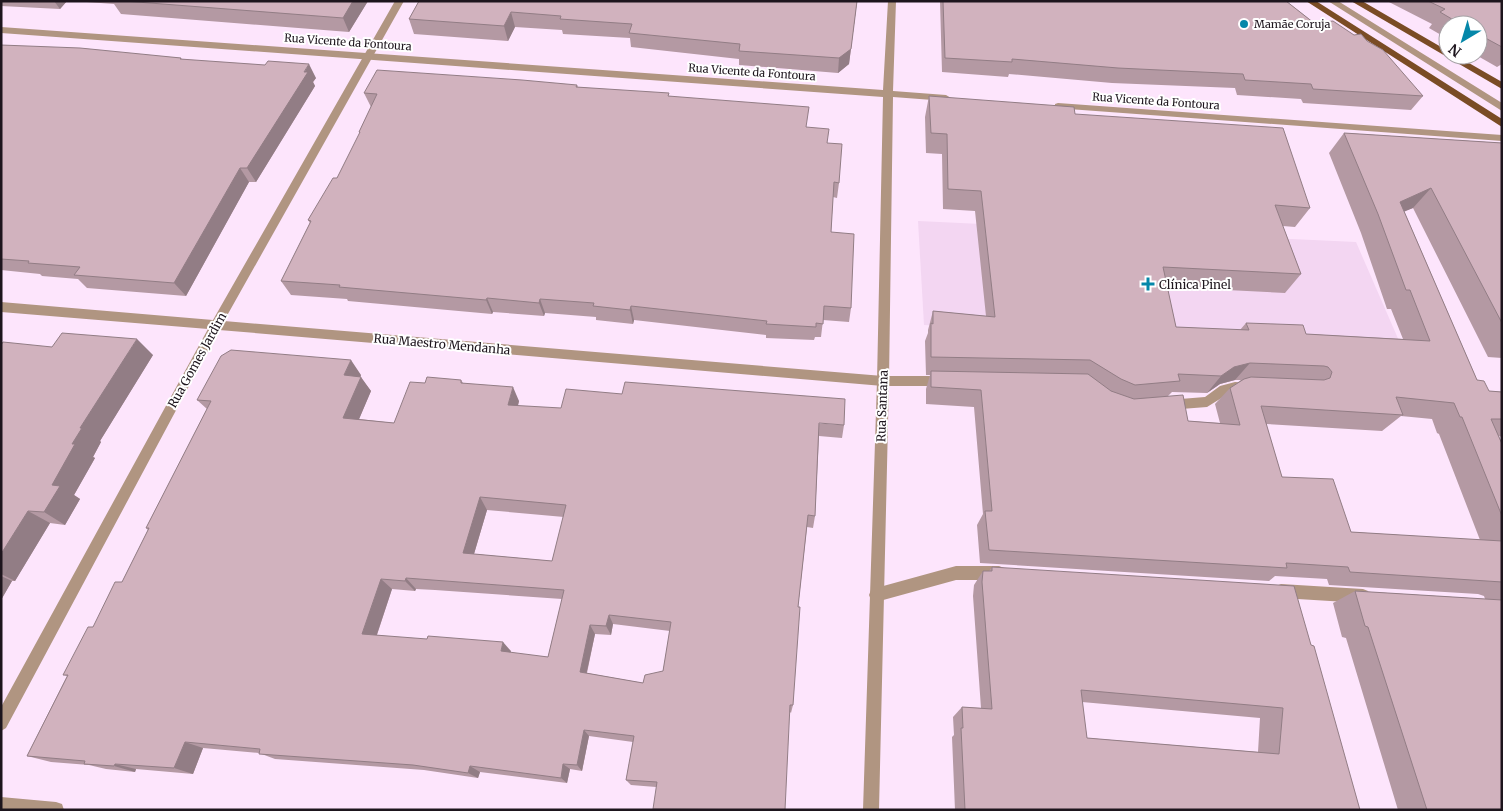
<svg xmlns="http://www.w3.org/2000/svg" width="1503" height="811" font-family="Merriweather,serif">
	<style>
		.built { fill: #f3d6f2 }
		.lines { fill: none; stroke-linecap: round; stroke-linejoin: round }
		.service { fill: #b09581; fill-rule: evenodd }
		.minor { fill: #b09581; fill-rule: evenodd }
		.tertiary { fill: #b09581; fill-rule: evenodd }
		.primary { fill: #7a4c25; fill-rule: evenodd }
		.wall { fill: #b499a3; fill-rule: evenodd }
		.shaded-wall { fill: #927d85 }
		.building { fill: #d1b2be; stroke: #927d85; fill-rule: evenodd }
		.poi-dot { fill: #0587a9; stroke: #fff; stroke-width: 2 }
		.labels { text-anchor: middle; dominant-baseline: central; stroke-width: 4; stroke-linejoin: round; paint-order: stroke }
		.far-poi-label { font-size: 11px; fill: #1d151d; stroke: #fff; text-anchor: start }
		.far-street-label { font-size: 11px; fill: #1d151d; stroke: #fff }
		.poi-label { font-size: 12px; fill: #1d151d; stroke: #fff; text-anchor: start }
		.street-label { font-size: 12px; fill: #1d151d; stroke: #fff }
	</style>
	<rect width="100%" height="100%" fill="#fde5fc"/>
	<!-- built -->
	<path class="built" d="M918,221l438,21 47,108 -479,-25z"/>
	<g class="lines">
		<!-- service -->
		<path class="service" d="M1328,1h10l164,102v8z
			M883,376h60l4,1 2,4 -2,4 -4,1h-60l-4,-1 -2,-4 2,-4z
			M1235,382l15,1 2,4 -2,4 -22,3 -21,13 -39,3 -4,-1 -2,-4 2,-4 4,-1 37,-3 15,-11z
			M956,566h43l5,2 2,5 -2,5 -5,2h-43l-80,22 -5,-2 -2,-5 2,-5 5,-2z
			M1281,584l82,5 5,2 2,5 -2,5 -5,2 -82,-5 -5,-2 -2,-5 2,-5z"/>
		<!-- minor -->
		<path class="minor" d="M395,1h9l-180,320 659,55 4,1 2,4 -2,4 -4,1 -664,-56 -213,398 -5,3v-24l207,-378 -207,-17v-10l212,18z
			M1,797l55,5 6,2 2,6h-63z"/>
		<!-- tertiary -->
		<path class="tertiary" d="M888,1h8l-3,90 53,4 5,3 -5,3 -53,-4 -4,284 -10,429h-16l14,-429 6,-284 -882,-64v-6l882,63z
			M1058,103l444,32v6l-447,-33v-4z"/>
		<!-- primary -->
		<path class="primary" d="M1306,1h10l186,118v8z
			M1351,1h11l86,50v4h7l47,27v7z"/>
	</g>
	<!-- wall -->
	<path class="wall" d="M1,1h66l-7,8 -59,-3z
		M73,1h295l-19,31 -228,-18 -7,-10z
		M419,1h438l-8,63 -11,9 -99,-8v-6l-108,-12 -1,-9 -67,-4 -1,-4 -47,-3 -7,14 -94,-7 -5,-15z
		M940,1h346l28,22 109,73 -12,14 -108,-7 -2,-4 -64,-4 -2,-7 -123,-5 -103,-9 -1,3 -66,-5z
		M1387,1h115v63l-5,3 -21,-12h2v-30h-30v14l-19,-11 3,-4z
		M1,45l180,13 1,1 134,19 -3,4 2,4 -59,96h-7l-63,114 -99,-8 -9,-9 -36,-3 -2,-2 -39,-4z
		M577,85l1,2 91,9 138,32 20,15 12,40 -2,15 -4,-1 -2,35 20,76 -2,14 -26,-2 -2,17h-6l-1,3 -48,-2v-3l-132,-15 -1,4 -37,-4v-3l-51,-4 -1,3 -51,-4 -1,2 -144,-13 -1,-2 -56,-4 -10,-14 29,-58 -2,-3 29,-42 23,-44 -1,-2 12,-25 -7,-14z
		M929,96l146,18 235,94 -15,19 -12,-1 18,48 -16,19 -118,-6 9,40 64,3 6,-7 60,11 97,5 -12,-30h-4l-26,-76 -32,-80 15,-20 158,10v215l-14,-1 -75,-149 -9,3 73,169 12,11 13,1v45l-3,-1 3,8v366h-104l-52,-172 -4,-1 -9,-34 22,-12 130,8 -1,-3 -6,-2 -149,-9 -2,-6 -52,-3 -6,5 -289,-18 -3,-38 6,-11 -9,-107 -48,-3v-15l4,-14h-4l-1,-34 3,-8v-3l5,-19 53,5 -11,-105 -32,-2 -1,-55 -16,-1 -1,-36zM1235,380h6l-11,8 -15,16 5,19 -32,-2 -20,-25 4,-4 35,1 13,-9zM1401,416l31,3 5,14 2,1 41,106 -129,-8 -69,-55 -16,-53 116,7z
		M1,345l152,10 -53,86 1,1 -8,15 2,1 -21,37 6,4 -15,26 -15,-2 -35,58h-3l-11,19z
		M361,375l-1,2 11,14 -12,28 35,4 31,-40 36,-3 2,3 56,18 -1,5 326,19 -2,13 -23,-2 -4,80 -2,12 -6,-1 -9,80 -5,98 -2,8 -1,-1 -134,75 -25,-2 -5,-5 7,-38 -44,-6 -7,35 -12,-2 -3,14 -87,-11 -2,6 -54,-8 -149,-11 -16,-6 -56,-5 -10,26 -57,-5 -1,3 -29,-3 -17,-4 -38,-3 -24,-6 40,-80 -4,-1 59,-93 26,-52 -2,-2 61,-119 -10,-9zM487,510l77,7 -12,44 -78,-7zM392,589l23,2 1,-2 19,1 127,9 -14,58 -38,-4 1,-2 -134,-16zM613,624l57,7 -7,40 -20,12 -56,-10 8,-39 16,1z
		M992,567l319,78 49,165h-405l-3,-73 2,-2 -1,-18 9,-10 19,1 -8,-112 1,-11 9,-14h6zM1082,702l178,16 -2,34 -171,-14z"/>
	<!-- shaded-wall -->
	<path class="shaded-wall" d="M54,1h13l-7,8z
		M353,1h15l-19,31 -6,-14z
		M857,1l-8,63 -11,9 1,-15z
		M511,12l4,15 -7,14 -4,-15z
		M309,64l7,14 -3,4 2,4 -59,96 -9,-14z
		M240,168l9,14 -63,114 -12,-13z
		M1431,188l-18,20 -31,13 18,-19z
		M487,298l6,14 -1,2 -6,-14z
		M540,299l5,14 -1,3 -5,-13z
		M631,306l3,14 -1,4 -3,-14z
		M137,339l16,16 -53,86 1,1 -8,15 2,1 -21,37 6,4 -15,26 -21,-13 8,-27 28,-57z
		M351,360l10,15 -6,15 -11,-15z
		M1250,363l-15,17 -15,4 -13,9 14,-17 13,-9z
		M361,377l10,14 -17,40 -11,-13z
		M513,387l6,14 -5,18 -6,-14z
		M480,497l7,13 -16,54 -8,-11z
		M28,511l22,12 -35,58 -14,-7v-20z
		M1,576l11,5 -11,19z
		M406,578l10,11 -1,2 -10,-10z
		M381,579l11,10 -18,54 -12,-9z
		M609,615l4,9 -2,11 -5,-9z
		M590,625l5,9 -10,46 -5,-8z
		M503,642l8,9 -3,9 -7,-9z
		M584,730l5,6 -7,35 -5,-6z
		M185,742l18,6 -10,26 -19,-6z
		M115,764l21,5 -1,3 -21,-6z
		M563,764l7,5 -3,14 -6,-5z
		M470,766l10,6 -2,6 -10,-5z"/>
	<!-- building -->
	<path class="building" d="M124,1h229l-10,17z
		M419,1h438l-6,48 -12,9 -100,-7 1,-7 -111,-11 3,-9 -72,-5 1,-3 -50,-4 -7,14 -95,-7z
		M943,1h343l28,22 19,-2 21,14 7,-1 6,7 16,9 40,46 -110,-7 -2,-5 -66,-4 -2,-6 -125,-6 -106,-9v3l-67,-4z
		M1428,1h74v46l-24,-13v-9h-16l-22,-13 5,-3z
		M1,45l79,3 101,10 -1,1 85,6 3,-4 41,3 -5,8h4l-61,96h-7l-66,115 -100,-8 6,-8 -52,-4 1,-2 -28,-2z
		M377,70l145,10 55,5 -1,2 93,6 -1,3 141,11 -3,20 23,2 -2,14 15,1 -3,39 -5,-1 -3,50 23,2 -3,74 -27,-2 -1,18 -7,-1v4l-50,-3 1,-3 -136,-15 -1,4 -37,-4 1,-3 -54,-4 -1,4 -52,-5 -1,2 -147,-13 1,-2 -59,-4 30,-60 -3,-1 25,-42h4l23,-46h-1l18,-38 -13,-1z
		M929,96l145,11 1,7 208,14 27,80 -35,-3 26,69 -138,-7 13,60 73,3 -3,-7 57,2 3,9 124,7 -20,-51h-4l-28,-76 -34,-81 158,10v180l-71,-135 -31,14 77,178 7,1 5,10 13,1v27h-11l11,25v72l-40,-99h-2l-6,-14 -58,-6 7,18 -142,-9 21,71 51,2 18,53 151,9v41l-152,-10 -2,-5 -62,-4 1,5 -298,-18 -4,-39h7l-11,-121 -50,-3v-16l157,3 23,17 23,8 49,-4 5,26 52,4 -10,-37 14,-9 7,-2 73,3 6,-2 2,-6 -4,-5 -4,-1 -74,-3 -16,4 -13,9 -43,-2 2,7 -45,4 -14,-6 -31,-19 -159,-3v-34l2,1v-13l62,6 -14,-126 -33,-2 -1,-55 -16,-1z
		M62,333l75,6 -57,89h2l-10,16h3l-23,41 8,1 -16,26 -16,-1 -27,43v-209l2,-3 49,5z
		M231,350l120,10 -7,15 17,2 -18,41 51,5 16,-41 15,1 2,-6 34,3v3l52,4 -5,18 53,3 5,-19 56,5 3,-12 220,17 -1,26 -25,-2 -4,93 -7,-1 -10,92h2l-7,98h-3l-5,105 -132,-1 4,-27 -31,-2 8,-44 -50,-6 -7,35 -14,-1 -2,14 -91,-12 -2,7 -55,-8 -154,-11 1,-5 -75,-7 -11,26 -59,-4 -1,2 -30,-2 1,-3 -58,-5 41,-81h-5l25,-48h5l22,-45h7l27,-54h-3l65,-127 -14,-1 24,-44zM480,497l86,8 -14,56 -89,-8zM406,578l158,12 -16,67 -47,-6 2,-9 -75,-6 -1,3 -65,-5 19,-55 24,2zM609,615l62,7 -8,49 -18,4 -2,8 -63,-11 10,-47 16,1z
		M992,567l302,19 17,59 3,1 46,164h-395l-4,-82h2l-1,-21 30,2 -10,-127 1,-11h9zM1081,690l202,18 -4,46 -192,-16z
		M1355,591l147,9v210h-75l-59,-183 -3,-1z"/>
	<!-- markers -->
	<g class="poi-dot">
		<circle cx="1244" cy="24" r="5"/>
		<path d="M1145.5 276.5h5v5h5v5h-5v5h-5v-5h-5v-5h5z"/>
	</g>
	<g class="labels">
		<!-- far-poi labels -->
		<g class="far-poi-label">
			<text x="1254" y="24">Mamãe Coruja</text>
		</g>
		<!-- far-street labels -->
		<g class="far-street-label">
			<text transform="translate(348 42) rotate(4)">Rua Vicente da Fontoura</text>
			<text transform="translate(752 72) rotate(4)">Rua Vicente da Fontoura</text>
			<text transform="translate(1156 101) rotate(4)">Rua Vicente da Fontoura</text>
		</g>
		<!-- poi labels -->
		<g class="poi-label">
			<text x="1159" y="284">Clínica Pinel</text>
		</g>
		<!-- street labels -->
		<g class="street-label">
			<text transform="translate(442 344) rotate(5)">Rua Maestro Mendanha</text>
			<text transform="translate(197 360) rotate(-61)">Rua Gomes Jardim</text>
			<text transform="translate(882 406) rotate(-88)">Rua Santana</text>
		</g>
	</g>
	<!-- border -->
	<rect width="1503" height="811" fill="none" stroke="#1d151d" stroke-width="5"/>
	<!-- north arrow -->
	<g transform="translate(1463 40) rotate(218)"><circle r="24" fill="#ffffff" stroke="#a5a1a5"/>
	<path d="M0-4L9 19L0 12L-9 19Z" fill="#0587a9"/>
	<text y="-8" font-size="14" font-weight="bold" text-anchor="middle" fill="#1d151d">N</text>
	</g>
</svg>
